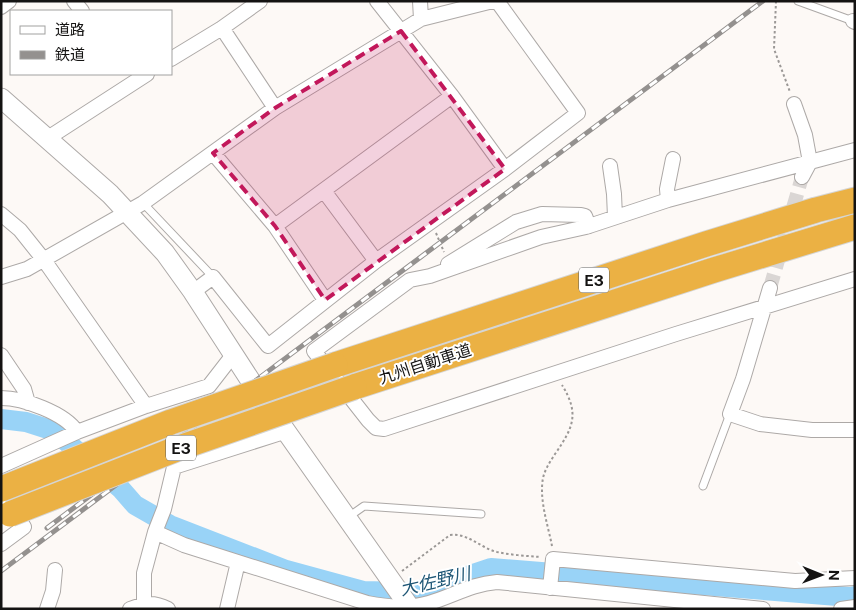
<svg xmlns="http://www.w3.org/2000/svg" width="856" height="610" font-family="'Public Sans','Noto Sans JP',sans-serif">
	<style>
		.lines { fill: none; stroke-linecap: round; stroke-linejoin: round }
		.river { stroke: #99d3f7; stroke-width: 20 }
		.street-tunnel { stroke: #dad6d4; stroke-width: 14; stroke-dasharray: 14 7; stroke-linecap: butt }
		.lane-casing { stroke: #ada9a7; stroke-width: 9 }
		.street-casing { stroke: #ada9a7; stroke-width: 16 }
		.secondary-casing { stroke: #ada9a7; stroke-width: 21 }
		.highway-casing { stroke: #d5d5d4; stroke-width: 27 }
		.path { stroke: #9b9896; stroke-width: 2; stroke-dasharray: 2.5 2.5; stroke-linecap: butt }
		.lane { stroke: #fff; stroke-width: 7 }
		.street { stroke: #fff; stroke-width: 14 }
		.secondary { stroke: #fff; stroke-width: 19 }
		.highway { stroke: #ebb144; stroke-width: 25 }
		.rail-casing { stroke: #94918f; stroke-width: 5 }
		.rail { stroke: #fff; stroke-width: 3; stroke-dasharray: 9; stroke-linecap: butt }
		.highway-bridge-casing { stroke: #d5d5d4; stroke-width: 27; stroke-linecap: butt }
		.highway-bridge { stroke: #ebb144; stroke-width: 25 }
		.marked { fill: #c2185b; fill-opacity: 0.2; stroke: #c2185b; stroke-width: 4; stroke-dasharray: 10 6; stroke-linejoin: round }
		.labels { text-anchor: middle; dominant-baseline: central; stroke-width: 4; stroke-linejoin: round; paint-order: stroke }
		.shield { fill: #fff; stroke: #5a5a59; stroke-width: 1 }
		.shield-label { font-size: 15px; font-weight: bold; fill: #141312 }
		.street-label { font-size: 16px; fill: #141312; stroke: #fff }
		.water-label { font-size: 18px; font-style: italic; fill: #1f5776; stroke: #fff }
	</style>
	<rect width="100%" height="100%" fill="#fdf9f6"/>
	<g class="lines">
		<!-- river -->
		<path class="river" d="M1,419l25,3 28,9 67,58 14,16 35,20 116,45 77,21 44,1 24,-4 60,-20 359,29 5,-1"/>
		<!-- street-tunnel -->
		<path class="street-tunnel" d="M770,288l32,-111"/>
		<defs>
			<path id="lane" d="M798,1l55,20
				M143,203l70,74
				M703,486l27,-72
				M347,518l17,-12 117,8"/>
			<path id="street" d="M74,1l8,10
				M377,1l75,95 53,73
				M420,1l1,18
				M1,7l8,-6
				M853,21l2,1
				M222,28l53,80
				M171,59l51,-31 38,-27
				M794,104l11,31 5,27 -8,15
				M48,138l99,-64
				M855,150l-187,50 -82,27 -45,10 -111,39 -20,4 -96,71 54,69 8,8 8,1 292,-95 179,-55
				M213,153l62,73 50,74
				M610,166l4,28 1,23
				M324,191l52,70
				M668,200l-1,-11 6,-30
				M1,214l19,16 24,30 102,146
				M275,226l177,-130
				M448,264l68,-42 26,-8 39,1 4,1 4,10
				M1,277l26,-8 116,-66 132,-95 146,-89 72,-18
				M770,288l-27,91 -13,35 30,10 52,6h43
				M193,292l20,-15 55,69 108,-85 129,-92 73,-56 -81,-112
				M1,355l23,34 4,14
				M1,398c22,0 64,15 76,34
				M1,466l76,-34 69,-26 63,-20 24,-31
				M1,490l23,37 -23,17
				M155,532l29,13 183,58c21,4 41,6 62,0 24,-7 42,-19 68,-21l266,27
				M550,588l3,-29 242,22 60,-3
				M144,604v-31l11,-41 9,-23 10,-42 113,-36
				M47,609l6,-18 2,-21
				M130,609c14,-6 24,-7 38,0
				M227,609l11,-47
				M841,609l14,-2"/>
			<path id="secondary" d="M1,98l109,96 55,59 28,39 59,91 159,226"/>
			<path id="highway" d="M335,365l371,-121 110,-34 39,-10
				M354,387l360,-117 141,-43"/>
		</defs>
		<!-- lane casing -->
		<use href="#lane" class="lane-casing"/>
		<!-- street casing -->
		<use href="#street" class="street-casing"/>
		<!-- secondary casing -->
		<use href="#secondary" class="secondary-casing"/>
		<!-- highway casing -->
		<use href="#highway" class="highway-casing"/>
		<!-- path -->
		<path class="path" d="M776,1l-2,48 16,43
			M436,233l8,19
			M552,546c-4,-21 -13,-46 -9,-68 2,-9 7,-16 12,-24 18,-26 25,-40 7,-69
			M402,571l48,-36c19,-2 30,13 47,17 14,3 30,4 44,5"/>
		<!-- lane -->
		<use href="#lane" class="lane"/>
		<!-- street -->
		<use href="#street" class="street"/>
		<!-- secondary -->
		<use href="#secondary" class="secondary"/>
		<!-- highway -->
		<use href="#highway" class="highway"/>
		<defs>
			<path id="rail" d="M47,528l60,-45
				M1,571l762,-570"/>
		</defs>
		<!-- rail casing -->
		<use href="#rail" class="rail-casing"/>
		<!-- rail -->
		<use href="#rail" class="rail"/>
		<defs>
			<path id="highway-bridge" d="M1,489l170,-67 164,-57
				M10,514l169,-66 175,-61"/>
		</defs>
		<!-- highway-bridge casing -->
		<use href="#highway-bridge" class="highway-bridge-casing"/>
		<!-- highway-bridge -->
		<use href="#highway-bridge" class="highway-bridge"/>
	</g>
	<!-- marked area -->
	<path class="marked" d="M401,31l104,138 -180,131 -50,-74 -62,-73 62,-45z"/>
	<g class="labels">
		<!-- shield labels -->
		<g class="shield">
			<rect x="579" y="267.5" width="30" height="25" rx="4"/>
			<rect x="166" y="435.5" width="30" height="25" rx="4"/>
		</g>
		<g class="shield-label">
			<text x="594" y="280">E3</text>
			<text x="181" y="448">E3</text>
		</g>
		<!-- street labels -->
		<g class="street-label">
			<text transform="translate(425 364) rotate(-18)">九州自動車道</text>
		</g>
		<!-- water labels -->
		<g class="water-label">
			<text transform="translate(435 581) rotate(-13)">大佐野川</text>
		</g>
	</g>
	<!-- border -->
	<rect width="856" height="610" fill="none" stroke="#141312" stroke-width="5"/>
	<!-- legend -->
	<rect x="10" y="10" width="162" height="65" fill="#ffffff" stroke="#a1a1a0"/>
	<rect x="20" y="26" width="25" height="8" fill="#ffffff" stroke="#a1a1a0"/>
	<text x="55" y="35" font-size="15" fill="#141312">道路</text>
	<rect x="20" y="51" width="25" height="8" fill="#94918f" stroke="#a1a1a0"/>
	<text x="55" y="60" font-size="15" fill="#141312">鉄道</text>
	<!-- north arrow -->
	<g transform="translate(821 575) rotate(91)" stroke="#ffffff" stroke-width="4" paint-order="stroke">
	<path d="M0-4L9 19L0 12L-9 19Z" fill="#141312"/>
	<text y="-8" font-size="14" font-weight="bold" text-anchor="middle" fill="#141312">N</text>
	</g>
</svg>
